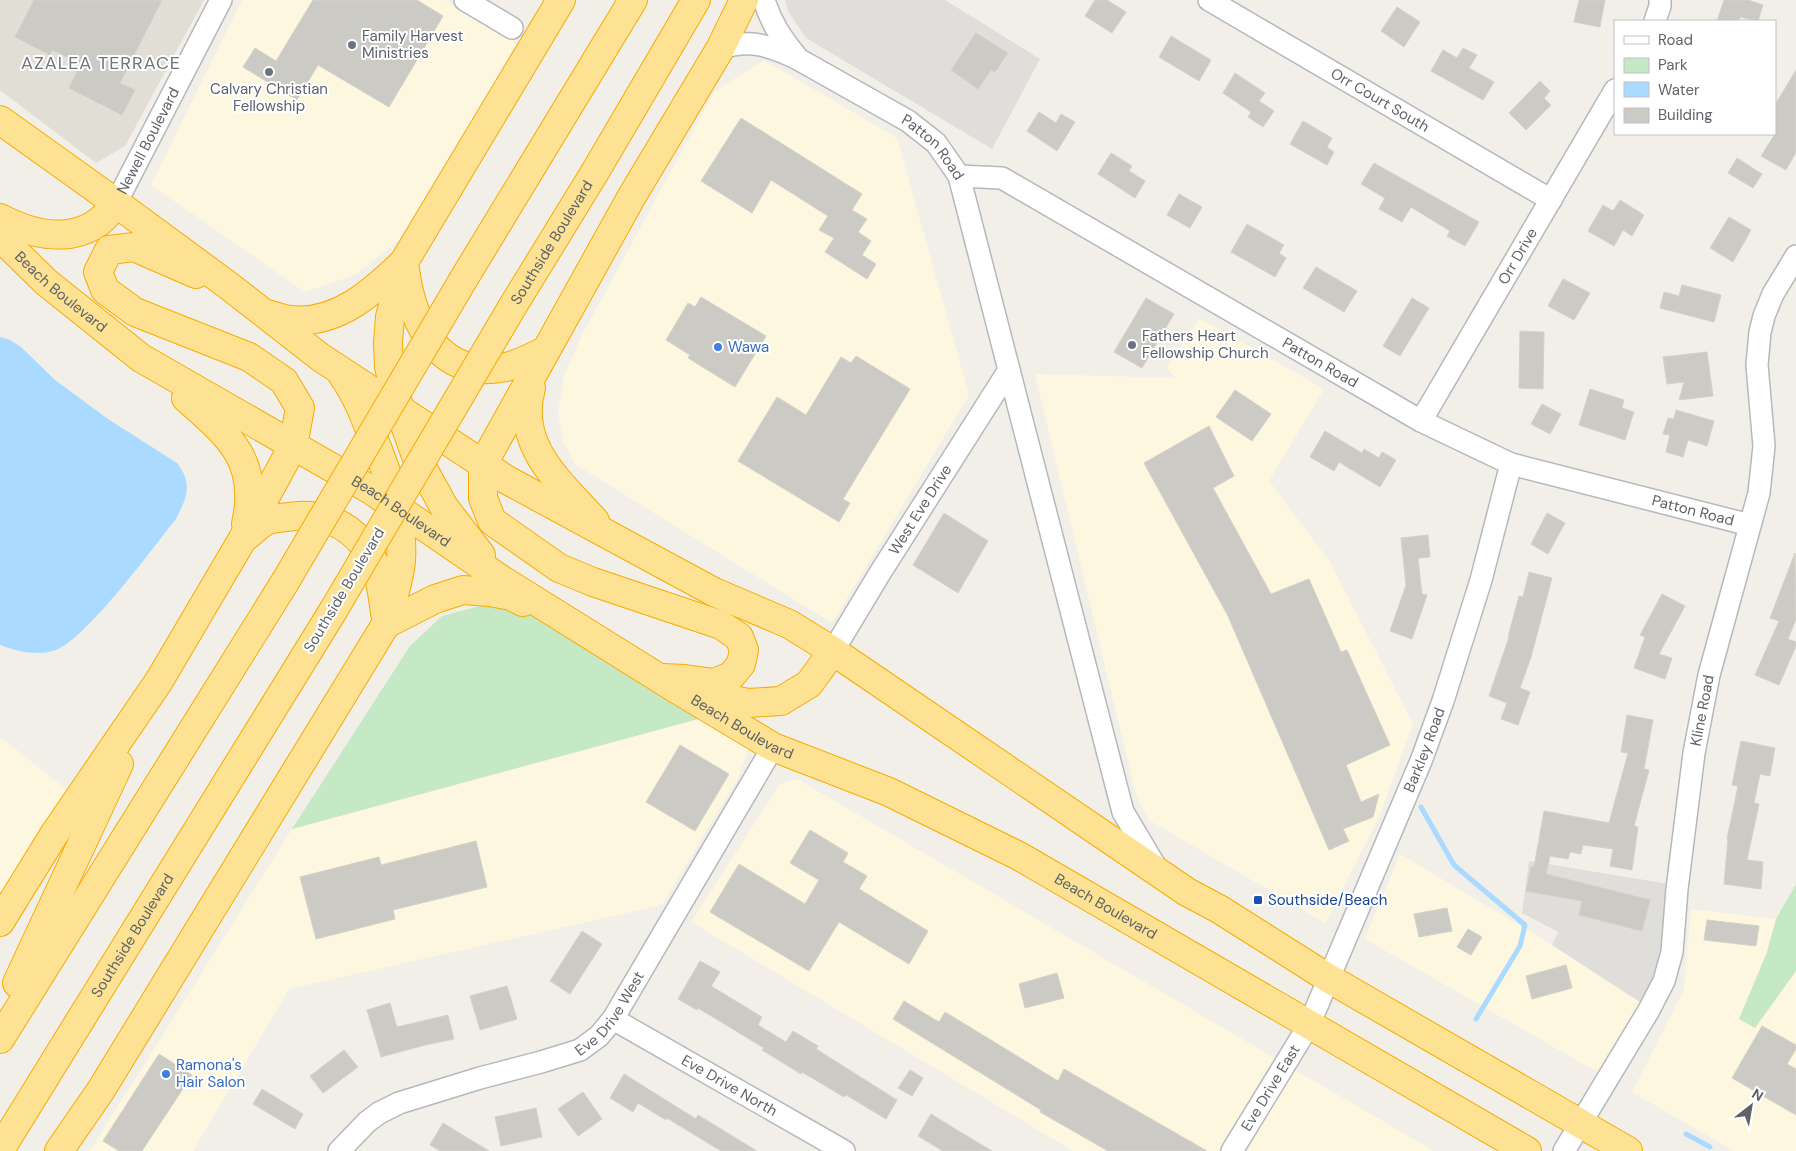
<svg xmlns="http://www.w3.org/2000/svg" width="1796" height="1151" font-family="'DM Sans',sans-serif">
	<style>
		.commercial { fill: #fef7e0 }
		.industrial { fill: #e0deda }
		.education { fill: #e1ded6 }
		.green { fill: #c5e8c5 }
		.water { fill: #aadaff }
		.lines { fill: none; stroke-linecap: round; stroke-linejoin: round }
		.stream { stroke: #aadaff; stroke-width: 5 }
		.building { fill: #cccac5; stroke: #d6d1c6 }
		.minor-casing { stroke: #b5b8bc; stroke-width: 24 }
		.highway-casing { stroke: #f9ab00; stroke-width: 30 }
		.minor { stroke: #fff; stroke-width: 21 }
		.highway { stroke: #fde293; stroke-width: 28 }
		.highway-bridge-casing { stroke: #f9ab00; stroke-width: 30; stroke-linecap: butt }
		.highway-bridge { stroke: #fde293; stroke-width: 28 }
		.worship-dot { fill: #6b7280; stroke: #fff; stroke-width: 2 }
		.shop-dot { fill: #3f7fe0; stroke: #fff; stroke-width: 2 }
		.transit-dot { fill: #1a4fb4; stroke: #fff; stroke-width: 2 }
		.labels { text-anchor: middle; dominant-baseline: central; stroke-width: 4; stroke-linejoin: round; paint-order: stroke }
		.worship-label { font-size: 15px; fill: #5b616d; stroke: #fff; text-anchor: start }
		.street-label { font-size: 15px; fill: #5f6368; stroke: #fff }
		.shop-label { font-size: 15px; fill: #366cbe; stroke: #fff; text-anchor: start }
		.transit-label { font-size: 15px; fill: #164399; stroke: #fff; text-anchor: start }
		.quarter-label { font-size: 18px; letter-spacing: 1px; fill: #70757a; stroke: #fff }
	</style>
	<rect width="100%" height="100%" fill="#f1efe8"/>
	<!-- commercial -->
	<path class="commercial" d="M242,0h203l71,44 -117,196 -44,35 -50,17 -154,-107z
		M764,60l133,78 72,257 -137,228 -257,-159 -12,-23 -5,-28 6,-37 17,-39 133,-245z
		M1199,318l125,71 -55,92 61,81 83,162 -34,93 -54,106 -176,-103 -13,-25 -101,-421 141,4 -9,-10z
		M702,718l47,29 -11,31 -76,127 -373,84 -96,162h-103l202,-322z
		M0,737l67,53 -67,108z
		M797,779l637,372h-361l-382,-229 89,-138z
		M1400,854l152,91 91,59 -44,69 -234,-134z
		M1691,909l85,10 -9,33 -12,76 41,-57v180h-62l-102,-59 52,-103z"/>
	<!-- industrial -->
	<path class="industrial" d="M785,0h160l95,59 -48,90 -186,-111 -18,-27z
		M1529,861l140,23 -8,76 -18,44 -91,-59 6,-13 -36,-19z"/>
	<!-- education -->
	<path class="education" d="M0,0h204l-79,146 -29,17 -96,-73z"/>
	<!-- green -->
	<path class="green" d="M502,600l47,24 153,94 -410,111 118,-183 32,-30z
		M1796,884v87l-41,57 -16,-9 28,-67 9,-33z"/>
	<!-- water -->
	<path class="water" d="M0,337l10,3 11,7 34,33 53,39 69,44c16,20 10,35 -1,56 -23,28 -92,124 -123,132 -18,5 -37,0 -53,-6z"/>
	<g class="lines">
		<!-- stream -->
		<path class="stream" d="M1421,807l33,58 71,60 -5,21 -44,73
			M1686,1134l24,13"/>
	</g>
	<!-- building -->
	<path class="building" d="M34,0h128l-42,83 15,7 -13,25 -53,-27 12,-24 -29,-14 -2,5 -35,-18z
		M313,0h104l26,16 -54,91 -71,-42 -21,35 -54,-33 12,-19 21,13z
		M1095,0h12l19,12 -14,21 -27,-17z
		M1579,0h26l-5,27 -26,-5z
		M1724,0h24l15,5 -5,16 -18,-4 -1,4h-22z
		M1397,7l23,15 -16,25 -23,-16z
		M976,33l32,20 -13,19 -4,-2 -13,19 -27,-19z
		M1171,36l40,24 -12,21 -40,-24z
		M1463,48l14,7 -8,13 25,14 -11,18 -52,-29 12,-21 14,8z
		M1796,70v82l-10,18 -25,-14 14,-22v-29z
		M1235,73l30,20 -6,8 15,10 -11,16 -15,-10 3,-5 -28,-19z
		M1540,81l10,10 -6,7 7,7 -25,25 -17,-17z
		M1039,112l17,11 5,-9 14,8 -18,29 -30,-20z
		M741,118l121,76 -10,16 15,9 -9,13 13,9 -9,14 14,9 -9,15 -42,-27 9,-14 -15,-8 9,-14 -57,-36 -19,33 -51,-32z
		M1303,121l29,17 -5,9 7,5 -7,13 -37,-21z
		M1111,153l21,13 -3,5 16,10 -10,17 -37,-24z
		M1737,158l25,16 -9,14 -25,-15z
		M1374,163l105,59 -14,24 -18,-10 3,-5 -39,-24 -9,15 -23,-13 6,-11 -24,-14z
		M1179,194l23,13 -12,21 -23,-13z
		M1620,200l24,15 -12,21 -9,-6 -9,16 -26,-15 15,-26 10,6z
		M1729,217l22,13 -18,32 -23,-14z
		M1247,224l37,21 -5,8 7,5 -11,19 -44,-25z
		M1316,267l41,24 -13,21 -41,-24z
		M1563,279l27,14 -16,27 -26,-14z
		M1682,285l39,10 -7,27 -54,-14 4,-16 15,4z
		M701,297l65,39 -31,51 -47,-29 2,-3 -24,-15 22,-37 7,4z
		M1146,298l28,16 -32,54 -28,-16z
		M1412,298l17,10 -29,48 -17,-10z
		M1520,331l24,1 -1,57 -24,-1z
		M1707,352l6,44 -34,4 5,-18 -17,2 -4,-27z
		M856,356l54,33 -67,110 7,4 -11,19 -101,-61 39,-64 29,18 35,-58 10,6z
		M1590,389l34,11 -2,8 12,4 -9,28 -46,-15z
		M1235,390l36,24 -19,27 -36,-24z
		M1542,404l19,10 -11,20 -19,-10z
		M1676,410l38,11 -7,25 -19,-6 -5,17 -17,-5 4,-17 -7,-1 5,-16 6,1z
		M1209,426l25,50 -21,12 58,106 38,-15 32,73 6,-2 43,95 -44,20 15,37 18,-8 -6,23 -30,12 6,12 -20,9 -101,-234 -84,-153z
		M1325,431l37,22 2,-4 15,9 3,-6 14,8 -16,27 -41,-25 -5,9 -24,-14z
		M944,513l44,28 -30,52 -45,-28z
		M1547,513l18,10 -17,31 -17,-10z
		M1428,535l2,22 -12,1 4,36 5,1 -15,44 -22,-8 16,-46 -5,-47z
		M1795,553l1,66 -8,20 8,3v4l-17,39 -24,-10 24,-54 -9,-3z
		M1529,572l23,6 -21,79 -11,31 10,4 -12,33 -17,-6 6,-16 -18,-7 20,-59h-1l11,-41 4,1z
		M1662,594l23,12 -26,48 13,4 -7,21 -31,-11 11,-31 -5,-2z
		M1627,715l26,5 -9,49 5,1 -15,56 4,1 -6,43 -22,-4 3,-17 -30,-4 -2,9 -11,-2 -2,7 -18,-3 -4,18 104,26 -8,31 -63,-16 3,-14 -56,-10 5,-25 3,1 10,-56 65,12 19,-70 -7,-1z
		M1741,741l34,7 -5,28 -10,-2 -6,29 5,1 -12,56 16,2 -2,27 -37,-5 4,-45h-1l11,-53 -6,-1z
		M680,745l49,29 -34,57 -49,-29z
		M810,830l38,23 -5,9 24,14 -8,13 69,42 -19,33 -70,-42 -30,49 -99,-59 29,-48 66,40 14,-24 -29,-17z
		M476,841l11,46 -94,23 2,9 -79,20 -16,-62 79,-20 2,8z
		M1447,908l5,23 -33,6 -5,-23z
		M1707,920l52,6 -3,20 -52,-6z
		M1468,929l14,8 -11,18 -14,-8z
		M582,931l20,13 -32,50 -20,-13z
		M700,961l20,11 -9,14 51,31 -4,8 28,17 7,-11 25,15 -2,3 81,51 -11,19 -40,-24 -2,2 -42,-25 -1,2 -39,-24 2,-2 -66,-40 -1,2 -19,-11z
		M1566,965l6,23 -40,11 -6,-23z
		M1057,973l7,25 -39,10 -6,-24z
		M507,986l10,33 -37,11 -10,-34z
		M904,1001l35,21 6,-10 113,69 6,-12 143,82h-99l-68,-39 1,-2 -148,-91z
		M390,1003l7,24 51,-12 6,24 -29,6 -44,12 -14,-47z
		M1762,1026l34,19v4l-9,15 9,5v46l-64,-37z
		M344,1050l14,17 -35,26 -13,-17z
		M159,1054l33,21 -50,76h-23l-16,-10z
		M910,1070l13,8 -11,18 -14,-8z
		M624,1074l72,45 2,-4 59,36h-36l-54,-33 -1,2 -28,-17 -5,9 -23,-14z
		M262,1089l41,25 -8,15 -42,-25z
		M583,1092l19,27 -24,17 -20,-27z
		M536,1108l6,29 -41,9 -6,-29z
		M931,1114l21,13 40,24h-49l-25,-15z
		M443,1123l46,28h-49l-10,-6z"/>
	<g class="lines">
		<defs>
			<g id="minor">
				<path d="M465,0l47,28"/>
				<path d="M764,0c7,23 18,39 32,56"/>
				<path id="s1" d="M1209,0l342,200"/>
				<path d="M1655,21l5,-15v-6"/>
				<path id="s2" d="M720,49c29,-11 51,-3 78,10l110,62 28,22 23,33 164,636 34,57"/>
				<path id="s3" d="M959,176l43,2 419,243 90,43 239,61"/>
				<path id="s4" d="M116,203l105,-203"/>
				<path id="s5" d="M1421,421l194,-331"/>
				<path id="s6" d="M833,651l47,-78 129,-203"/>
				<path id="s7" d="M613,1019l231,132"/>
				<path id="s8" d="M339,1151l28,-29 12,-9 20,-10 81,-25 61,-16 39,-12 19,-14 14,-17 160,-272"/>
				<path id="s9" d="M1232,1151l77,-126 112,-264 22,-60 38,-121 30,-116"/>
				<path id="s10" d="M1564,1151l85,-141 15,-29 8,-29 5,-63 17,-136 15,-78 50,-182 5,-47 -7,-81 3,-33 4,-16 9,-22 23,-38"/>
			</g>
			<g id="highway">
				<path d="M0,120l116,83 113,83 91,71 187,123 207,112 75,32 44,27 354,241 32,17 109,69 300,173"/>
				<path d="M0,218c40,21 88,28 116,-15"/>
				<path id="s11" d="M0,237l46,45 95,76 230,132 131,90 173,108 98,59 116,45 130,64 508,295"/>
				<path d="M405,269c7,55 35,112 101,98 13,-3 26,-10 39,-16"/>
				<path d="M463,280l170,-280"/>
				<path id="s12" d="M511,309l84,-137 101,-172"/>
				<path d="M267,314c8,2 15,5 23,6 47,5 83,-28 114,-58"/>
				<path d="M531,388c-16,58 28,93 64,133"/>
				<path d="M186,398c43,38 74,62 60,126"/>
				<path d="M244,538c7,-5 14,-13 22,-17 6,-3 15,-3 22,-4 29,-5 56,4 75,27 16,19 19,46 22,69"/>
				<path d="M481,555l-37,-48 -28,-51 -16,-45 -11,-44 -1,-24 2,-26 14,-55 157,-262"/>
				<path d="M386,624l49,-25 28,-9 27,2 21,4 12,6"/>
				<path d="M662,678l23,1 29,4 17,-7 10,-12 3,-14 -5,-13 -18,-12 -128,-43 -34,-14 -67,-47 -9,-23v-34l149,-268 88,-147 24,-49"/>
				<path d="M695,692l53,11 33,-2 28,-17 24,-33"/>
				<path d="M0,922l55,-89 104,-152 83,-141 51,-94 7,-38 -16,-27 -35,-24 -114,-45 -30,-22 -7,-18 11,-22 25,-3 62,27"/>
				<path d="M17,983l102,-219"/>
				<path d="M0,1039l285,-457"/>
				<path id="s13" d="M0,1150l333,-539"/>
				<path d="M59,1151l42,-61 285,-466c5,-20 13,-42 15,-63 3,-44 -13,-87 -29,-126 -8,-20 -16,-41 -29,-59"/>
			</g>
		</defs>
		<!-- minor casing -->
		<use href="#minor" class="minor-casing"/>
		<!-- highway casing -->
		<use href="#highway" class="highway-casing"/>
		<!-- minor -->
		<use href="#minor" class="minor"/>
		<!-- highway -->
		<use href="#highway" class="highway"/>
		<defs>
			<path id="highway-bridge" d="M285,582l178,-302
				M333,611l178,-302"/>
		</defs>
		<!-- highway-bridge casing -->
		<use href="#highway-bridge" class="highway-bridge-casing"/>
		<!-- highway-bridge -->
		<use href="#highway-bridge" class="highway-bridge"/>
	</g>
	<!-- markers -->
	<g class="worship-dot">
		<circle cx="352" cy="45" r="5"/>
		<circle cx="269" cy="72" r="5"/>
		<circle cx="1132" cy="345" r="5"/>
	</g>
	<g class="shop-dot">
		<circle cx="718" cy="347" r="5"/>
		<circle cx="166" cy="1074" r="5"/>
	</g>
	<rect class="transit-dot" x="1253" y="895" width="10" height="10" rx="2.5"/>
	<g class="labels">
		<!-- worship labels -->
		<g class="worship-label">
			<text x="362" y="36">Family Harvest<tspan x="362" dy="17">Ministries</tspan></text>
			<text x="269" y="89" text-anchor="middle">Calvary Christian<tspan x="269" dy="17">Fellowship</tspan></text>
			<text x="1142" y="336">Fathers Heart<tspan x="1142" dy="17">Fellowship Church</tspan></text>
		</g>
		<!-- street labels -->
		<g class="street-label">
			<text stroke="none"><textPath href="#s1" startOffset="198">Orr Court South</textPath></text>
			<text stroke="none"><textPath href="#s4" startOffset="70">Newell Boulevard</textPath></text>
			<text stroke="none"><textPath href="#s2" startOffset="244">Patton Road</textPath></text>
			<text stroke="none"><textPath href="#s12" startOffset="78">Southside Boulevard</textPath></text>
			<text stroke="none"><textPath href="#s5" startOffset="191">Orr Drive</textPath></text>
			<text stroke="none"><textPath href="#s11" startOffset="82">Beach Boulevard</textPath></text>
			<text stroke="none"><textPath href="#s3" startOffset="411">Patton Road</textPath></text>
			<text stroke="none"><textPath href="#s6" startOffset="166">West Eve Drive</textPath></text>
			<text stroke="none"><textPath href="#s11" startOffset="488">Beach Boulevard</textPath></text>
			<text stroke="none"><textPath href="#s3" startOffset="815">Patton Road</textPath></text>
			<text transform="translate(344 590) rotate(-59)">Southside Boulevard</text>
			<text stroke="none"><textPath href="#s10" startOffset="471">Kline Road</textPath></text>
			<text stroke="none"><textPath href="#s11" startOffset="892">Beach Boulevard</textPath></text>
			<text stroke="none"><textPath href="#s9" startOffset="446">Barkley Road</textPath></text>
			<text stroke="none"><textPath href="#s11" startOffset="1298">Beach Boulevard</textPath></text>
			<text stroke="none"><textPath href="#s13" startOffset="252">Southside Boulevard</textPath></text>
			<text stroke="none"><textPath href="#s8" startOffset="314">Eve Drive West</textPath></text>
			<text stroke="none"><textPath href="#s7" startOffset="134">Eve Drive North</textPath></text>
			<text stroke="none"><textPath href="#s9" startOffset="74">Eve Drive East</textPath></text>
		</g>
		<!-- shop labels -->
		<g class="shop-label">
			<text x="728" y="347">Wawa</text>
			<text x="176" y="1065">Ramona's<tspan x="176" dy="17">Hair Salon</tspan></text>
		</g>
		<!-- transit labels -->
		<g class="transit-label">
			<text x="1268" y="900">Southside/Beach</text>
		</g>
		<!-- quarter labels -->
		<g class="quarter-label">
			<text x="101" y="63">AZALEA TERRACE</text>
		</g>
	</g>
	<!-- legend -->
	<rect x="1614" y="20" width="162" height="115" fill="#ffffff" stroke="#bfc1c3"/>
	<rect x="1624" y="36" width="25" height="8" fill="#ffffff" stroke="#bfc1c3"/>
	<text x="1658" y="45" font-size="15" fill="#5f6368">Road</text>
	<rect x="1624" y="58" width="25" height="15" fill="#c5e8c5" stroke="#bfc1c3"/>
	<text x="1658" y="70" font-size="15" fill="#5f6368">Park</text>
	<rect x="1624" y="82" width="25" height="15" fill="#aadaff" stroke="#bfc1c3"/>
	<text x="1658" y="95" font-size="15" fill="#5f6368">Water</text>
	<rect x="1624" y="108" width="25" height="15" fill="#cccac5" stroke="#bfc1c3"/>
	<text x="1658" y="120" font-size="15" fill="#5f6368">Building</text>
	<!-- north arrow -->
	<g transform="translate(1751 1106) rotate(31)" stroke="#ffffff" stroke-width="4" paint-order="stroke">
	<path d="M0-4L9 19L0 12L-9 19Z" fill="#5f6368"/>
	<text y="-8" font-size="14" font-weight="bold" text-anchor="middle" fill="#5f6368">N</text>
	</g>
</svg>
